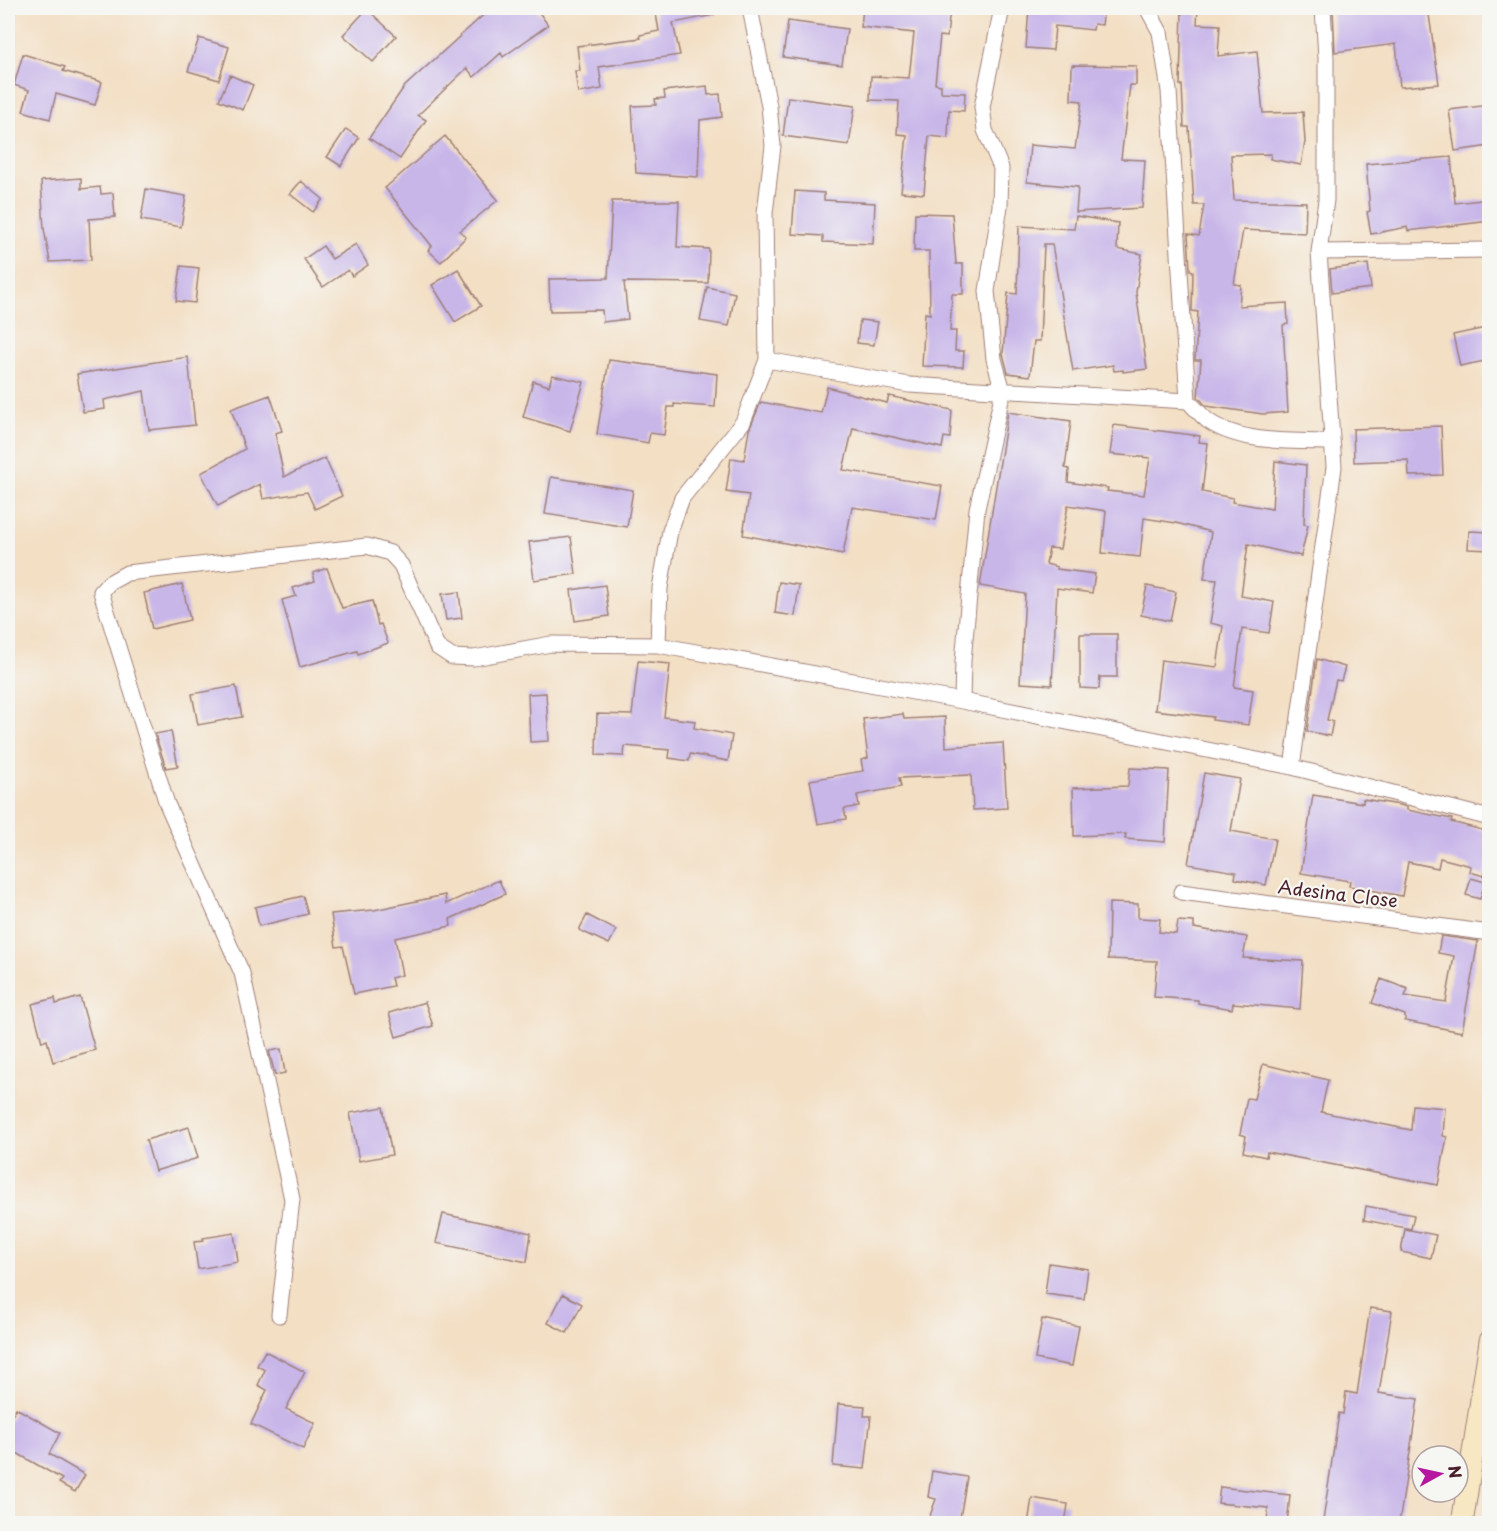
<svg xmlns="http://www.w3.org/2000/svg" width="1497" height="1531" font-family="'Playpen Sans',sans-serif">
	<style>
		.building { fill: #c8b6e9 }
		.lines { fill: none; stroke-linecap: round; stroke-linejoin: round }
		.minor-casing { stroke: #9e7f78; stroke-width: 17 }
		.secondary-casing { stroke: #9e7f78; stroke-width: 23 }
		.minor { stroke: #fff; stroke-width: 15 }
		.secondary { stroke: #f7e8c3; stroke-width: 21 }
		.labels { text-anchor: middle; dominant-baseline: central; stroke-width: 4.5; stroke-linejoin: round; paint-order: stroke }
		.street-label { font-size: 18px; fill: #4a1f2b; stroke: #f6f6f2 }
	</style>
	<rect width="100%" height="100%" fill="#f6f6f2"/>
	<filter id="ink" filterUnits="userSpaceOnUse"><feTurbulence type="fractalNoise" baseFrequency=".0167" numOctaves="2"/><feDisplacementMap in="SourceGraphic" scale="12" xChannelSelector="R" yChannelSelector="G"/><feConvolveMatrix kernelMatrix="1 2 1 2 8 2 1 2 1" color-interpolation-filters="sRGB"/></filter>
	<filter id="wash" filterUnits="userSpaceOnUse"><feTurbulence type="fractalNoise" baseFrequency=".008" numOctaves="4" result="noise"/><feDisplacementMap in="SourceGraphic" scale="24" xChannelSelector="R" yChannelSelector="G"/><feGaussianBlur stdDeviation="1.35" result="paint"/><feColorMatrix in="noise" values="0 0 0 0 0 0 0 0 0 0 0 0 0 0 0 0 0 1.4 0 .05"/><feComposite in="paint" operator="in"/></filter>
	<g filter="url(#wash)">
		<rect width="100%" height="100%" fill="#f3dfc4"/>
		<g id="blocks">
			<!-- building -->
			<path class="building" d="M491,8h45l12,17 -45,32 -2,-4 -27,24 -7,-9 -49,47 8,5 -26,39 -31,-21 35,-51z
				M655,8h58l1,7 -41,8 7,32 -81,12 3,22 -24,4 -3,-22h5l-3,-25 64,-8 -1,-3 19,-4z
				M863,8h87l-3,29 -7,-1 -5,48 6,1v7l24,1 -1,18 -15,-1 -1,28 -19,-2 -5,58 -23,-2 6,-57 -10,-1 2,-33 -29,-1 1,-24 38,2 5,-45 -53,-6z
				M1029,8h75l-2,17 -8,-1 -1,6 -38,-4 -2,24 -27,-2z
				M1182,8h16l-1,16 23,1 -2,31 39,-5 6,62 40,-1 2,30 -4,23 -31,-6 1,-5 -40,1 3,45 72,2 -1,31 -62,-3 -9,54 7,1 -2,21 48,-3 1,21 -5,1 5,87 -25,2 -57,-8 -8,-9 3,-37h-6l3,-48 -6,-1 1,-40 -3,-1 -2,-36 11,2 5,-31h-10l-5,-78h-5l-2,-42h-2z
				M1356,8h72l11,76 -39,3 -4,-43 -61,8 -2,-41z
				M367,9l29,27 -23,26 -30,-27z
				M788,21l59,8 -5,36 -59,-8z
				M199,38l30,9 -10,33 -31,-9z
				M23,54l42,13 -2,4 39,11 -7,23 -39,-11 -6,25 -27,-8 6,-21 -15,-5z
				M1072,65l64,1v19h-6l-9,74 24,1 -3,48 -66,4 2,-25 -51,-5 3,-37 45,4 7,-48 -11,-1z
				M230,75l23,10 -10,25 -24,-10z
				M707,86l1,9 12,-1 2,23 -22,3 -2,57 -62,-4 -4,-67 24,-1 -1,-6 10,-1 -1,-7z
				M788,97l67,9 -6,39 -66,-9z
				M1490,105v41l-35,5 -6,-41z
				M346,129l13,9 -18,28 -14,-9z
				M445,136l53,64 -38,31 6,6 -25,25 -13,-12 4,-4 -47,-58z
				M1451,157l4,46 35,-4v22l-82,10 -1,-4 -36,7 -4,-22 3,-1 -4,-47z
				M81,178v11l19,-2 1,7 12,-1 2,24 -26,2 2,41 -41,2 -6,-33 -3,-48z
				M301,181l22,18 -10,13 -23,-18z
				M146,189l40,7 -5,31 -40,-7z
				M795,191l29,2v7l51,3 -2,41 -50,-2v-6l-31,-2z
				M612,201h67l-2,46 32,2 -1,34 -84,-1 4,37 -25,3 -1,-12 -52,1 -1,-32 59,-1z
				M915,213l37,1 4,50h7v30h-11l-2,37h6l-1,20h9l-1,16 -41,-1 3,-53 5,1 -1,-63h-15z
				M1076,216l42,7 -1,26 25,5 -6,38 11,77 -24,3v-2l-9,1 -1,-6 -40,6 -21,-127h-8l-4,97h-6l-4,35 -22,-3 -5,-19 5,-61 9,1 2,-68 55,3z
				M356,244l12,21 -16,11 -4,-6 -25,17 -19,-28 19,-13 9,13z
				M1368,264l3,24 -39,5 -2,-24z
				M181,266l18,2 -4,35 -19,-2z
				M458,269l23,37 -26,16 -23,-37z
				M707,287l28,6 -6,33 -29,-5z
				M860,320l18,2 -4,23 -17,-2z
				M1490,327v33l-30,6 -7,-31z
				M188,357l7,68 -46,5 -5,-39 -40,9 1,9 -22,3 -6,-38z
				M609,360l108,14 -2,33 -41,-3v3h-6l-4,28 -14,-2 -2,10 -51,-9z
				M552,375l32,7 -14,49 -47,-14 10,-36 16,5z
				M827,387l60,16 2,-7 63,14 -2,28 -6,-1 -2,11 -89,-20 -10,42 99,16 -6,34 -84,-13 -9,47 -100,-19 6,-40 -23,-3 5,-34 13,2 5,-30 12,-28 60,11z
				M270,395l12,36 -7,2 9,44 41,-19 17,38 -27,13 -8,-17 -44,7 -3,-15 -42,22 -17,-33 44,-24 -14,-40z
				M1008,412l63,9 -6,47 4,1 -1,13 40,6 -1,3 37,4 6,-37 -40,-4 4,-29 86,11 -1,6 9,1 -6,49 31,6 -1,4 40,7 3,-48 31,4 -2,59 4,1 -7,31 -53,-12 -7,52 33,6 -5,31 -27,-4 -8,58 19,3 -5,35 -36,-5 1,-3 -58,-7 6,-50 56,7 6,-41 -13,-3 7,-43 -13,-1 7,-47 -35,-9 -32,-5 -4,39 -38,-4 4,-42 -38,-6 -8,44 -11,-1 -3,16 11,3v2l38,5 -3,19 -35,-5 -5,97 -32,-2 5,-89 -45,-8z
				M1441,426l2,49 -34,1 -1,-16 -54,2 -1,-33z
				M551,477l82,13 -6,37 -82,-13z
				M1469,531l21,1v18l-22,-1z
				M571,537l5,37 -42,6 -5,-38z
				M327,568l15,40 30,-7 6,24 3,-1 7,19 -30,11 -1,-3 -57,16 -18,-67 14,-4 -3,-8 22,-7 -2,-8z
				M779,582l20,3 -4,31 -20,-3z
				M182,584l8,36 -38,9 -8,-36z
				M605,585l4,31 -34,5 -4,-31z
				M1147,586l29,6 -6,29 -29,-6z
				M459,592l3,26 -16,2 -4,-26z
				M1080,634h37v43h-17l-1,12 -19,-1z
				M1317,659l28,8 -4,14 -5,-1 -9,40 6,1 -3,15 -23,-5z
				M638,661l32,3 -6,53 31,4 -1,7 38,7 -4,26 -38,-7 -1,7 -20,-3 1,-8 -45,-4 -1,10 -28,-1 1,-41 35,1z
				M236,686l6,31 -44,8 -6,-31z
				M546,693l3,48 -19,1 -2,-48z
				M903,714l1,5 41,-2 1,30 57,-4 4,65 -34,2 -2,-35 -72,3 2,9 -44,8 2,11 -15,3 2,10 -28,5 -8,-44 53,-9 -2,-11 7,-2 -5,-39z
				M171,731l7,35 -12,2 -11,-34z
				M1130,768l39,2 -4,72 -40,-3 1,-5 -52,2 -1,-48 55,-2z
				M1204,773l36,6 -9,52 44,8 -9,46 -31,-6 1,-7 -48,-8z
				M1313,795l50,8v-4l37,6 7,2v3l45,9 -1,3 39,10v21l-6,23 -14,-4 1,-6 -31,-8 -2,10 -30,-6 -6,34 -53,-10 1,-5 -49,-8z
				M1471,878l14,4 -5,17 -14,-4z
				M499,880l6,14 -55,25 1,7 -56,12 7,37 -11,3 2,8 -39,8 -11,-48 -7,1 -5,-33 43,-4 71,-15 1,9z
				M303,896l5,18 -49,12 -4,-19z
				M1109,903l29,1v14l22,1 -1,13 17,2 2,-13 16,1v6l53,9 -4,21 60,3 -3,48 -67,-6 -1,6 -34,-6v-3l-44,-3 3,-36 -49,-2z
				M587,915l29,15 -7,14 -30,-14z
				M1441,936l37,5 -16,91 -57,-11v-6l-33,-12 9,-24 27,10 -3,7 41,6 8,-46 -16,-3z
				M80,997l15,53 -42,12 -6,-22 -5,2 -10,-38 23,-6 1,6z
				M425,1002l8,24 -37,11 -7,-24z
				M281,1049l4,24 -10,2 -6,-24z
				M1263,1064l65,16 -7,32 90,18 2,-25 32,3 -2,28 4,1 -9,48 -171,-33 -1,5 -23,-5 3,-16 -6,-2 7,-36 7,1z
				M383,1107l9,48 -33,6 -9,-48z
				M189,1127l9,31 -43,13 -9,-31z
				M1366,1206l48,9 -3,14 -47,-9z
				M443,1214l88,19 -4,29 -91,-19z
				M1405,1229l31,6 -5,23 -30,-6z
				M234,1233l4,29 -40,7 -4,-27 10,-1 -1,-3z
				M1049,1263l39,6 -4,30 -39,-5z
				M563,1294l19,10 -15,29 -19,-10z
				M1370,1308l22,3 -13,82 39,6 -19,125h-63l-13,-3 16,-108 4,1 3,-22 11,2z
				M1042,1319l37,7 -7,40 -37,-7z
				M265,1351l40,21 -19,37 29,14 -12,26 -52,-25 16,-34 -9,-5 7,-15 -8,-4z
				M838,1404l27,2 -1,10h7l-6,53 -32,-3z
				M16,1408l44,25 -11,21 36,21 -10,17 -16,-9 3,-4 -54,-31v-25z
				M932,1471l35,6 -8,47h-32l9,-25 -8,-2z
				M1220,1487l70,8 -3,29h-20l1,-16 -50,-5z
				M1032,1498l36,6 -3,20h-37z"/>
		</g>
	</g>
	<g filter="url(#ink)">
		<use href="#blocks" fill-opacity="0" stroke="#9e7f78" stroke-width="1.5"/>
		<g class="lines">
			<defs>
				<path id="minor" d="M1147,8l13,24 9,59 19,310c6,6 13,14 20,20 34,23 85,20 124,21
					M1319,252l171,-2
					M767,360l142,25 279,16
					M658,645l2,-57 10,-57 12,-33 61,-76 24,-62 -2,-147 8,-67 -4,-40 -19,-98
					M962,701l1,-40 14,-152 26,-118 -9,-32 -7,-68 13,-85 1,-38 -16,-38 -3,-23 20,-99
					M1292,767l42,-300 -15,-215 7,-52v-142l-3,-50
					M1181,892l309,41
					M279,1315l13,-116 -50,-226 -75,-169 -66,-212 8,-9 18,-10 240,-27 23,7 11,12 36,82 15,10 22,1 77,-14 107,1 304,56 330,66 198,51"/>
				<path id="secondary" d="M1462,1524l28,-183"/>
			</defs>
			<!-- minor casing -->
			<use href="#minor" class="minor-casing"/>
			<!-- secondary casing -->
			<use href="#secondary" class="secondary-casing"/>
			<!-- minor -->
			<use href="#minor" class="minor"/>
			<!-- secondary -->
			<use href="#secondary" class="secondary"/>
		</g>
	</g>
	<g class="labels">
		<!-- street labels -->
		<g class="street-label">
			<text transform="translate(1338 893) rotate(7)">Adesina Close</text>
		</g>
	</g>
	<!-- margin -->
	<rect width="1497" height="1531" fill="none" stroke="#f6f6f2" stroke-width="30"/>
	<!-- north arrow -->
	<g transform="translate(1440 1474) rotate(82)"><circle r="28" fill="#f6f6f2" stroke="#b1a0a2" stroke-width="1.5"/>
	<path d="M0-4.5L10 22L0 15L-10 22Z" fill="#b5179e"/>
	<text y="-9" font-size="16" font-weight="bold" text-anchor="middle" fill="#4a1f2b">N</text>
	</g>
</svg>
